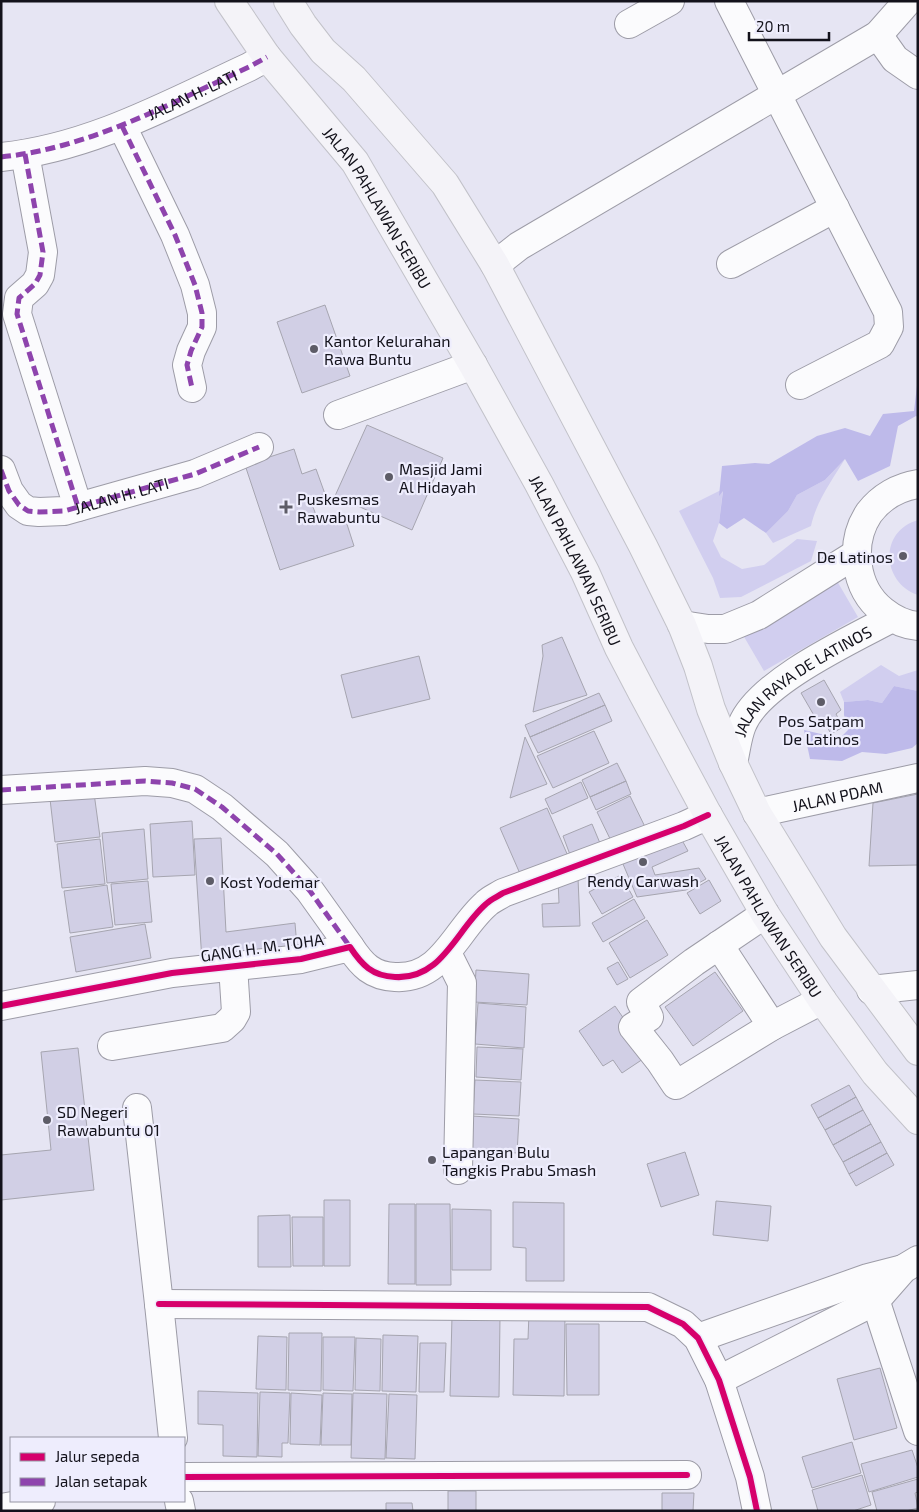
<svg xmlns="http://www.w3.org/2000/svg" width="919" height="1512" font-family="'Exo 2',sans-serif">
	<style>
		.green { fill: #d1ceef }
		.forest { fill: #bebaea }
		.building { fill: #d1cfe5; stroke: #a6a5b0 }
		.lines { fill: none; stroke-linecap: round; stroke-linejoin: round }
		.minor-casing { stroke: #9d9ca7; stroke-width: 30 }
		.major-casing { stroke: #c2c2c9; stroke-width: 30 }
		.minor { stroke: #fbfbfd; stroke-width: 28 }
		.major { stroke: #f4f3f8; stroke-width: 28 }
		.quiet { stroke: #8e44ad; stroke-width: 5; stroke-dasharray: 10 5; stroke-linecap: butt }
		.cycleway-casing { stroke: #eeedfd; stroke-width: 9 }
		.cycleway { stroke: #d6006c; stroke-width: 6 }
		.poi-dot { fill: #5d5c67; stroke: #eeedfd; stroke-width: 2 }
		.labels { text-anchor: middle; dominant-baseline: central; stroke-width: 4.5; stroke-linejoin: round; paint-order: stroke }
		.street-label { font-size: 16px; fill: #13121b; stroke: #eeedfd }
		.poi-label { font-size: 16px; fill: #13121b; stroke: #eeedfd; text-anchor: start }
	</style>
	<rect width="100%" height="100%" fill="#e6e5f3"/>
	<!-- green -->
	<path class="green" d="M845,459c-13,21 -29,43 -34,67l-38,17 -7,-10 22,-22 9,-16 28,-15z
		M723,489l-4,34 -6,18 8,16 21,12 22,-4 33,-26 20,2 -6,20 -70,36 -21,1 -7,-20 -34,-67z
		M918,520v75c-37,-13 -39,-64 0,-75z
		M837,581l21,36 -94,54 -21,-36z
		M881,665l18,11 19,-6v21l-24,-5 -12,17 -14,-3 -24,2 -4,-10z"/>
	<!-- forest -->
	<path class="forest" d="M918,377v40l-2,-1 -18,10 -8,40 -32,15 -13,-22 -20,21 -28,15 -9,16 -22,22 -22,-15 -17,11 -8,-6 4,-32 -4,5 3,-30 33,-3 14,1 48,-28 28,-8 25,8 13,-22 31,-3z
		M894,686l24,5v52l-6,5 -26,6 -24,-2 -20,9 -32,-2 -6,-29 17,4 16,7 11,-11 -4,-15v-13l24,-2 14,3z"/>
	<!-- building -->
	<path class="building" d="M325,305l25,71 -48,17 -25,-71z
		M367,425l76,33 -31,72 -77,-34z
		M294,449l8,25 14,-5 9,25 -15,5 9,24 25,-8 10,31 -74,24 -35,-105z
		M562,637l25,58 -54,17 10,-56 -1,-11z
		M419,656l11,43 -78,19 -11,-43z
		M824,680l17,30 -5,4 7,13 -12,7 -7,-13 -5,3 -18,-31z
		M599,693l6,12 -75,32 -5,-12z
		M605,705l7,16 -74,32 -8,-16z
		M594,731l15,32 -56,25 -16,-32z
		M525,737l22,47 -37,14z
		M617,763l9,18 -36,16 -8,-17z
		M626,781l5,13 -35,16 -6,-13z
		M581,782l7,16 -36,16 -7,-15z
		M94,793l6,44 -45,5 -5,-43z
		M918,794v71l-49,1 4,-63z
		M630,796l18,37 -33,16 -18,-37z
		M547,808l21,48 -47,20 -21,-48z
		M192,821l3,54 -42,2 -3,-53z
		M592,824l10,24 -30,12 -9,-24z
		M144,829l4,50 -41,4 -5,-50z
		M678,833l10,18 -36,16 3,8 44,-7 7,11 -20,11 -49,7 -17,-40z
		M221,838l5,94 69,-9 2,24 -95,14 -8,-122z
		M100,839l5,45 -43,4 -5,-44z
		M621,875l12,22 -31,17 -13,-22z
		M578,878l2,48 -37,1 -1,-23 17,-1 -1,-24z
		M709,880l12,21 -21,13 -13,-21z
		M148,881l4,41 -37,3 -4,-41z
		M107,885l6,42 -43,6 -6,-42z
		M634,899l11,19 -42,24 -11,-19z
		M647,920l21,35 -38,23 -21,-35z
		M145,924l6,34 -75,14 -6,-35z
		M618,962l10,17 -11,6 -10,-17z
		M476,970l53,4 -2,31 -53,-3z
		M715,972l28,39 -50,35 -28,-39z
		M478,1003l48,4 -2,41 -49,-4z
		M615,1006l34,49 -27,18 -9,-13 -10,6 -24,-35z
		M477,1047l46,2 -2,31 -45,-3z
		M78,1048l16,142 -93,10v-45l50,-5 -10,-98z
		M475,1080l46,2 -2,34 -46,-2z
		M849,1085l7,12 -38,21 -7,-13z
		M856,1097l7,13 -38,20 -7,-12z
		M863,1110l8,14 -38,21 -8,-15z
		M472,1116l47,3 -2,34 -47,-3z
		M871,1124l10,18 -38,20 -10,-17z
		M881,1142l6,11 -38,21 -6,-12z
		M685,1152l14,43 -38,12 -14,-43z
		M887,1153l7,12 -38,21 -7,-12z
		M324,1200h26v66h-26z
		M716,1201l55,5 -3,35 -55,-6z
		M513,1202l51,1v78h-38v-33l-13,-1z
		M389,1204h26v80h-27z
		M416,1204h34l1,81h-35z
		M452,1209l39,1v60h-39z
		M290,1215l1,52h-33v-51z
		M292,1217h31v49h-30z
		M529,1313l36,1 -1,82 -51,-1 1,-56h14z
		M452,1316l48,1 -1,80 -49,-1z
		M566,1324h33v71h-32z
		M289,1333h33l-1,58 -33,-1z
		M383,1335l35,1 -2,56 -34,-1z
		M258,1336l29,1 -1,53 -30,-1z
		M323,1337h32l-2,54 -30,-1z
		M356,1338l25,1 -1,52 -25,-1z
		M420,1343h26l-2,49h-25z
		M880,1368l17,60 -43,12 -17,-61z
		M198,1391l60,2 -1,64 -34,-1v-31l-25,-1z
		M260,1392l30,1 -2,50h-6v14l-24,-1z
		M291,1393l31,2 -2,50 -30,-1z
		M323,1393l29,1 -1,51h-30z
		M353,1393l34,1 -2,65 -34,-1z
		M389,1394l28,1 -2,64 -29,-1z
		M852,1442l9,31 -49,15 -10,-31z
		M912,1450l6,18v9l-49,15 -8,-28z
		M862,1475l9,30 -18,6h-35l-6,-21z
		M918,1479v13l-3,1 3,15 -12,3h-29l-5,-19z
		M448,1491h28v20h-28z
		M662,1493h32l-1,18h-31z
		M386,1503h26l1,8h-27z"/>
	<g class="lines">
		<defs>
			<g id="minor">
				<path d="M729,1l159,311 1,15 -9,17 -80,41"/>
				<path d="M629,24l41,-23"/>
				<path d="M878,35l17,24 23,16"/>
				<path d="M122,126l53,109 20,50 7,28v14l-11,24 -4,14 5,23"/>
				<path d="M25,154l18,98 -3,23 -5,9 -16,14 -2,16 61,193"/>
				<path id="s1" d="M1,157c89,-9 168,-53 248,-90l18,-10"/>
				<path d="M731,264l104,-56"/>
				<path d="M495,265l24,-19 359,-211 30,-34"/>
				<path d="M338,415l135,-50"/>
				<path d="M1,470l8,21 10,14 9,6 11,1 25,-1 131,-37 64,-27"/>
				<path d="M918,484c-19,3 -37,13 -49,29 -20,30 -15,75 14,98 10,8 22,14 35,15"/>
				<path d="M682,625l26,4h17l34,-14 97,-61"/>
				<path id="s2" d="M733,763c3,-12 4,-26 9,-38 17,-43 109,-85 150,-107"/>
				<path d="M1,790l144,-9 27,2 23,6 27,18 55,47 33,37 40,56"/>
				<path id="s3" d="M757,813l161,-35"/>
				<path d="M765,914l-71,48 -53,40 8,15 -16,10 27,34 16,24 96,-59 50,-26"/>
				<path d="M719,945l53,81"/>
				<path d="M447,953l15,30 -4,187"/>
				<path d="M871,990l47,-5"/>
				<path d="M1,1006l171,-33 129,-14 49,-12c12,18 22,29 45,30 47,3 61,-47 91,-73 5,-5 11,-7 17,-11l181,-67 24,-11"/>
				<path d="M112,1046l110,-18 10,-9 4,-7 -3,-46"/>
				<path d="M137,1108l22,196 14,134"/>
				<path d="M870,1284l48,147"/>
				<path d="M159,1304l489,3 35,17 15,14 21,42 31,97 7,34"/>
				<path d="M698,1338l170,-60 35,-9"/>
				<path d="M719,1380l156,-79 28,-32 15,-9"/>
				<path d="M184,1477l503,-2"/>
				<path d="M179,1501l2,10"/>
				<path d="M1,1508l40,-7"/>
			</g>
			<g id="major">
				<path id="s4" d="M229,1l38,56 88,105 118,203 66,119 46,88 34,76 23,44 66,123 57,99 57,86 53,73 43,47"/>
				<path d="M288,1l15,24 20,26 31,28 91,105 50,81 148,281 39,79 16,41 13,43 22,54 24,50 76,124 85,114"/>
			</g>
		</defs>
		<!-- minor casing -->
		<use href="#minor" class="minor-casing"/>
		<!-- major casing -->
		<use href="#major" class="major-casing"/>
		<!-- minor -->
		<use href="#minor" class="minor"/>
		<!-- major -->
		<use href="#major" class="major"/>
		<!-- quiet -->
		<g class="quiet">
			<path d="M122,126l53,109 20,50 7,28v14l-11,24 -4,14 5,23"/>
			<path d="M25,154l18,98 -3,23 -5,9 -16,14 -2,16 61,193"/>
			<path d="M1,157c89,-9 168,-53 248,-90l18,-10"/>
			<path id="s5" d="M1,470l8,21 10,14 9,6 11,1 25,-1 131,-37 64,-27"/>
			<path d="M1,790l144,-9 27,2 23,6 27,18 55,47 33,37 40,56"/>
		</g>
		<defs>
			<path id="cycleway" d="M1,1006l171,-33 129,-14 49,-12c12,18 22,29 45,30 47,3 61,-47 91,-73 5,-5 11,-7 17,-11l181,-67 24,-11
				M159,1304l489,3 35,17 15,14 21,42 31,97 7,34
				M184,1477l503,-2"/>
		</defs>
		<!-- cycleway casing -->
		<use href="#cycleway" class="cycleway-casing"/>
		<!-- cycleway -->
		<use href="#cycleway" class="cycleway"/>
	</g>
	<!-- markers -->
	<g class="poi-dot">
		<circle cx="314" cy="349" r="5"/>
		<circle cx="389" cy="477" r="5"/>
		<path d="M283.5 499.5h5v5h5v5h-5v5h-5v-5h-5v-5h5z"/>
		<circle cx="903" cy="556" r="5"/>
		<circle cx="821" cy="702" r="5"/>
		<circle cx="643" cy="862" r="5"/>
		<circle cx="210" cy="881" r="5"/>
		<circle cx="47" cy="1120" r="5"/>
		<circle cx="432" cy="1160" r="5"/>
	</g>
	<g class="labels">
		<!-- street labels -->
		<g class="street-label">
			<text stroke="none"><textPath href="#s1" startOffset="202">JALAN H. LATI</textPath></text>
			<text stroke="none"><textPath href="#s4" startOffset="255">JALAN PAHLAWAN SERIBU</textPath></text>
			<text stroke="none"><textPath href="#s5" startOffset="146">JALAN H. LATI</textPath></text>
			<text stroke="none"><textPath href="#s4" startOffset="660">JALAN PAHLAWAN SERIBU</textPath></text>
			<text stroke="none"><textPath href="#s2" startOffset="114">JALAN RAYA DE LATINOS</textPath></text>
			<text stroke="none"><textPath href="#s3" startOffset="82">JALAN PDAM</textPath></text>
			<text stroke="none"><textPath href="#s4" startOffset="1065">JALAN PAHLAWAN SERIBU</textPath></text>
			<text transform="translate(262 947) rotate(-8)">GANG H. M. TOHA</text>
		</g>
		<!-- poi labels -->
		<g class="poi-label">
			<text x="324" y="340">Kantor Kelurahan<tspan x="324" dy="18">Rawa Buntu</tspan></text>
			<text x="399" y="468">Masjid Jami<tspan x="399" dy="18">Al Hidayah</tspan></text>
			<text x="297" y="498">Puskesmas<tspan x="297" dy="18">Rawabuntu</tspan></text>
			<text x="893" y="556" text-anchor="end">De Latinos</text>
			<text x="821" y="720" text-anchor="middle">Pos Satpam<tspan x="821" dy="18">De Latinos</tspan></text>
			<text x="643" y="880" text-anchor="middle">Rendy Carwash</text>
			<text x="220" y="881">Kost Yodemar</text>
			<text x="57" y="1111">SD Negeri<tspan x="57" dy="18">Rawabuntu 01</tspan></text>
			<text x="442" y="1151">Lapangan Bulu<tspan x="442" dy="18">Tangkis Prabu Smash</tspan></text>
		</g>
	</g>
	<!-- border -->
	<rect width="919" height="1512" fill="none" stroke="#13121b" stroke-width="5"/>
	<!-- legend -->
	<rect x="10" y="1437" width="175" height="65" fill="#eeedfd" stroke="#9695a3"/>
	<rect x="20" y="1453" width="25" height="8" fill="#d6006c" stroke="#9695a3"/>
	<text x="55" y="1462" font-size="15" fill="#13121b">Jalur sepeda</text>
	<rect x="20" y="1478" width="25" height="8" fill="#8e44ad" stroke="#9695a3"/>
	<text x="55" y="1487" font-size="15" fill="#13121b">Jalan setapak</text>
	<!-- scale -->
	<path d="M749 32v8h80v-8" fill="none" stroke="#13121b" stroke-width="2.5"/>
	<text x="756" y="32" font-size="15" fill="#13121b" stroke="#eeedfd" stroke-width="4" paint-order="stroke">20 m</text>
</svg>
